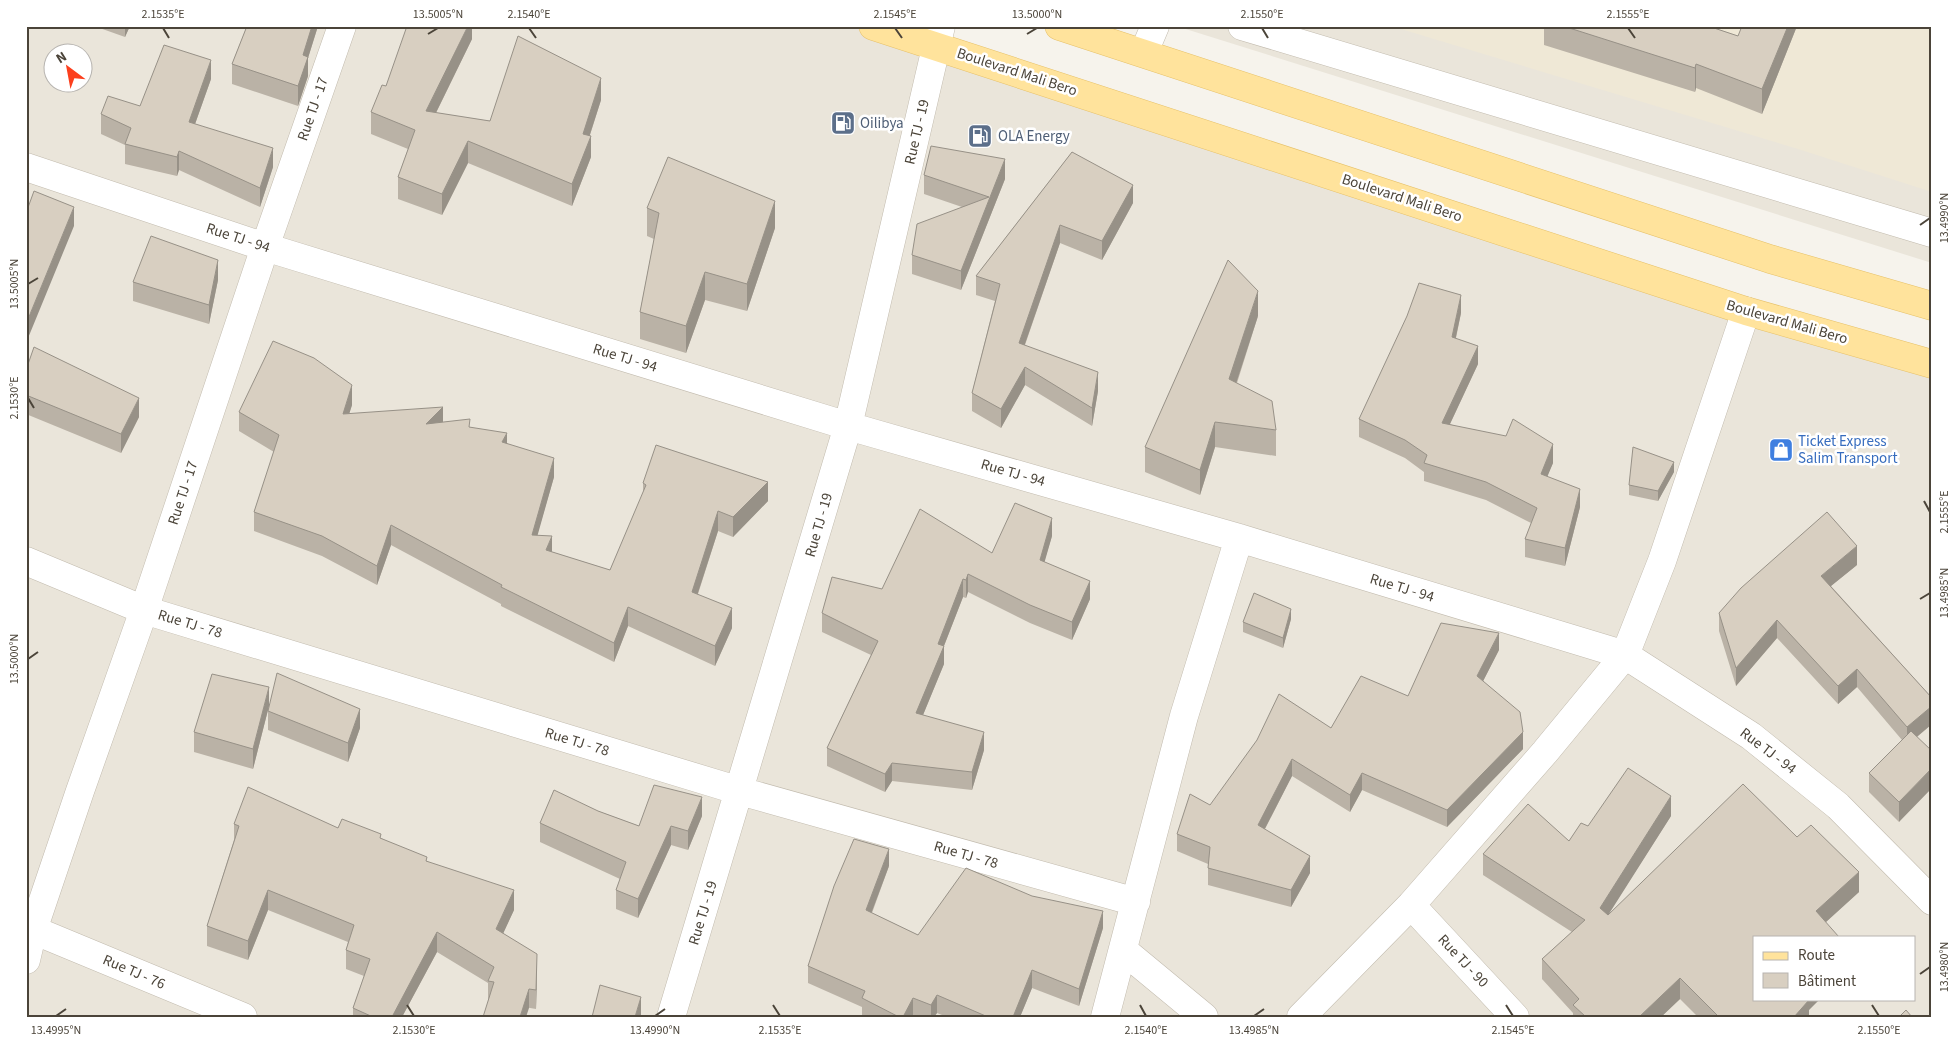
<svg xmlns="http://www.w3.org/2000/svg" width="1958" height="1043" font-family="'Source Sans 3',sans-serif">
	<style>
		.residential { fill: #eae5da; fill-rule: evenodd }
		.education { fill: #efe8d6 }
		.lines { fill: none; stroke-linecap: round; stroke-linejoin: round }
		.street-casing { stroke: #c2bbae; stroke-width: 29 }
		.primary-casing { stroke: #e6c16a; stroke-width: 29 }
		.street { stroke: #fff; stroke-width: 28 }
		.primary { stroke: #ffe39c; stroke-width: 28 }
		.wall { fill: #bab2a6 }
		.shaded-wall { fill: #979187 }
		.building { fill: #d8cfc1; stroke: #979187 }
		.ticks { fill: none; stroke: #4b4439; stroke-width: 2 }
		.labels { text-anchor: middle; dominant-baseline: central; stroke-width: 5; stroke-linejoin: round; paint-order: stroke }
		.street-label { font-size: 15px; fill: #4b4439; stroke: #fff }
		.service-label { font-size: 15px; fill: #4e5e75; stroke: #fff; text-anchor: start }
		.shop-label { font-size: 15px; fill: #366cbe; stroke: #fff; text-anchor: start }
		.neatline { fill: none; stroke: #4b4439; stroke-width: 2 }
		.ticks-label { font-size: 12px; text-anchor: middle; fill: #4b4439 }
	</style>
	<rect width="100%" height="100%" fill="#f6f3ec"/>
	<!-- residential -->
	<path class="residential" d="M26,26h843l1063,350v641h-1906zM52,52h30v30h-30zM1754,937h160v62h-160z
		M1176,26h756v237z"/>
	<!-- education -->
	<path class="education" d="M1391,26h541v166l-134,-43z"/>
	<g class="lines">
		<defs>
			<path id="street" d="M1242,26l690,207
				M1144,52l11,-26
				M26,167l239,80 583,179 391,112 386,117 126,81 87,70 94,95
				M26,561l118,49 596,181 396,111
				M1411,905l104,112
				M26,927l217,90
				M1123,950l81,67
				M26,960l7,-30 47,-139 64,-181 121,-363 77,-221
				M671,1017l177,-591 93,-400
				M1105,1017l79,-301 55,-178
				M1301,1017l110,-112 134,-153 80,-97 37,-94 84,-250"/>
			<path id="primary" d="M873,26l873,285 186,53
				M1059,26l711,233 162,47"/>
		</defs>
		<!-- street casing -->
		<use href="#street" class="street-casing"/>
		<!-- primary casing -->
		<use href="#primary" class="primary-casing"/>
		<!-- street -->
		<use href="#street" class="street"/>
		<!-- primary -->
		<use href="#primary" class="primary"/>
	</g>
	<!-- wall -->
	<path class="wall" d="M94,26h36l-5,11z
		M247,26h71l-10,32v18l-10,30 -66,-22v-20z
		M472,26v13l-36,74 54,8 111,-21 -11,35 1,22 -19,49 -104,-43 -26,52 -44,-16v-22l10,-28 -37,-15v-22l15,-26z
		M1544,26h164l30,10 59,-10 -35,88 -66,-26 -1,4 -151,-47z
		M211,79l-16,45 78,43 -13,40 -81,-37 -2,6 -52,-12v-19l-24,-11v-20l39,-8z
		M1072,152l61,51 -31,57 -42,-17 -35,102 73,46 -6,35 -67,-41 -24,43 -29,-17v-18l23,-92 -19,-6v-19z
		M924,175l81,4 -44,111 -49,-16v-19l50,-48 -38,-13z
		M647,208l128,20 -28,83 -42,-11 -19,53 -46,-14v-27l14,-73 -7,-3z
		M218,280l-9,44 -76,-23v-19z
		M1461,313l-5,25 22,26 -28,60 103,39 -6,13 33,31 -15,59 -40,-9v-18l6,-16 -45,-23 -62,-19v-9l-19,-14 -46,-21v-18z
		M1258,316l-21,67 39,47v26l-61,-9 -15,48 -55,-23v-25z
		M26,370l113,47 -18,36 -95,-39z
		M352,405l-3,9 94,8 27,5 37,16 47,34 -17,58 15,17 58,18 33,-76v-11l125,18 -35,36 -15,-6 -20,63 34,34 -17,38 -87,-40 -14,36 -113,-56v-2l-110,-59 -14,40 -55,-29 -68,-25v-19l20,-60 -35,-21v-19z
		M1674,472l-16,29 -29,-6v-10z
		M1052,536l-8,26 46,37 -18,41 -42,-17 -62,-31 -2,6 -3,-1 -19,49v18l-21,51 61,35 -12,40 -80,-9 -7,11 -58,-26v-18l44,-93 -49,-23v-19l60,-24 110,-36z
		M1857,565l-26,21 101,112v26l-15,13 -18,85 -30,-30v-19l33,-33 -45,-53 -19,17 -61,-66 -41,48 -17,-55v-18z
		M1291,619l-8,29 -40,-16v-10z
		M1499,650l-16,31 40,68 -76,78 -85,-37 -12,22 -58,-36 -27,53 45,44 -19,34 -83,-22v-21l-31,-13v-17l33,-29 121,-77 77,-32z
		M269,706l-16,63 -59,-17v-20z
		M268,711l92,17 -12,34 -80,-32z
		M598,811l41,15 63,-10 -14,34 -17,-5 -33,73 -22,-9v-19l4,-11 -80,-37v-19z
		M1671,816l-63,98 189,-77 62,55 -33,30 -17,88v7h-111l-18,-18 -19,18h-88v-4l-31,-34v-20l30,-27 -89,-57v-21l86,-13 19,-15z
		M234,824l104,4 43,10 46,23 87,49 -11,23 34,40 -1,36 -48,-8v-18l-51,-31 -35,65h-49v-9l11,-32 -18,-7v-19l2,-8 -80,-32 -20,50 -41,-14v-20l27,-86z
		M889,866l-17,47 46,22 185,-7 -24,78 -47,-18 -12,29h-73l-10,-4 -3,4h-17l-4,-2 -1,2h-48l-2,-1v-9l-54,-24v-17z"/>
	<!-- shaded-wall -->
	<path class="shaded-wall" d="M125,26h5l-5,11z
		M312,26h6l-10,32v18l-10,30v-20l5,-31z
		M468,26h4v13l-46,94v-22z
		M1788,26h9l-35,88v-25z
		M211,60v19l-22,62v-19z
		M1696,64v24l-1,4v-24z
		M601,78v22l-18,56v-22z
		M591,136v21l-19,49v-22z
		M468,141v22l-26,52v-21z
		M273,148v19l-13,40v-19z
		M179,151v19l-2,6v-19z
		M1005,159v20l-44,111v-19z
		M1133,185v18l-31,57v-19z
		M775,201v27l-28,83v-27z
		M74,207v19l-48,117v-19z
		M1060,225v18l-41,118v-18z
		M218,260v20l-9,44v-19z
		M705,272v28l-19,53v-27z
		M1258,291v25l-29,89v-26z
		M1461,295v18l-9,42v-18z
		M1478,346v18l-36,77v-18z
		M1025,367v18l-24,43v-19z
		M1098,372v19l-6,35v-18z
		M352,385v20l-9,28v-19z
		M139,398v19l-18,36v-19z
		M443,407v19l-17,-2z
		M1215,422v25l-15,48v-25z
		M507,433v19l-5,-10z
		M1553,444v19l-12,29v-18z
		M554,458v19l-22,78v-20z
		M1674,462v10l-16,29v-10z
		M768,482v19l-35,36v-20z
		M1580,489v18l-15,59v-18z
		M718,511v20l-26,80v-19z
		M1052,518v18l-12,42v-18z
		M391,525v20l-14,40v-19z
		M552,536v19l-6,-5z
		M1857,546v19l-36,29v-18z
		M968,574v18l-2,6v-18z
		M963,579v18l-23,59 4,-10v18l-28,68v-19l22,-69z
		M1090,581v18l-18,41v-18z
		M628,607v19l-14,36v-19z
		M732,608v20l-17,38v-20z
		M1291,609v10l-8,29v-10z
		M1777,620v18l-41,48v-18z
		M1499,633v17l-22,43v-17z
		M1857,669v18l-19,17v-18z
		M269,687v19l-16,63v-20z
		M1932,706v18l-25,21v-18z
		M360,709v19l-12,34v-19z
		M984,732v18l-12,40v-18z
		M1523,732v17l-76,78v-17z
		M1292,759v17l-34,66v-17z
		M892,763v18l-7,11v-18z
		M1932,768v20l-33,34v-20z
		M1362,773v17l-12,22v-17z
		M1671,796v20l-71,112v-20z
		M702,797v19l-14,34v-19z
		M671,826v19l-33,73v-19z
		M889,849v17l-23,61v-17z
		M1310,856v17l-19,34v-17z
		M1859,872v20l-43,39v-20z
		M268,890v20l-20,50v-19z
		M514,890v20l-18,39v-20z
		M1103,911v17l-24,78v-17z
		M437,932v20l-35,65h-10z
		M537,954v19l-1,36v-19z
		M1032,970v18l-12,29h-7z
		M1680,978v21l-19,18h-22z
		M529,989v19l-3,9h-6z
		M937,995v18l-3,4h-3v-12z
		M641,997v20h-6z
		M913,998v17l-1,2h-9z
		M1804,999h16l-11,11v7h-15z"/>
	<!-- building -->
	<path class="building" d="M247,26h65l-9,29 5,2 -10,29 -66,-22z
		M407,26h61l-42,85 64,10 28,-85 83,42 -18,56 8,2 -19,48 -104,-43 -26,53 -44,-17 17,-47 -44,-18 11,-27 4,1z
		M1563,26h145l30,10 4,-10h46l-26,63 -66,-25 -1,4z
		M164,45l47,15 -22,62 84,26 -13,40 -81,-37 -2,6 -52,-13 6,-16 -30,-14 7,-18 32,10z
		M931,146l74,13 -44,112 -49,-16 5,-31 72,-27 -65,-22z
		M1072,152l61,33 -31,56 -42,-16 -41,118 79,29 -6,36 -67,-41 -24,42 -29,-16 28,-109 -24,-8z
		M668,157l107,44 -28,83 -42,-12 -19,54 -46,-14 19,-99 -12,-5z
		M34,191l40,16 -48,117v-111z
		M151,236l67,24 -9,45 -76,-23z
		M1228,260l30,31 -29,88 43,22 4,29 -61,-8 -15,48 -55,-23z
		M1419,283l42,12 -9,42 26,9 -36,77 64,13 7,-17 40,25 -12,30 39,15 -15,59 -40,-9 12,-31 -51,-26 -62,-19 3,-8 -22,-15 -46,-21 48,-103z
		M273,341l41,17 38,27 -9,29 100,-7 -17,17 44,-5 -1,8 38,6 -5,9 52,16 -22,77 20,1 -6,14 64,20 36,-85 -3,-2 13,-38 112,37 -35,35 -15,-6 -26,81 40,16 -17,38 -87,-39 -14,36 -113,-56 1,-2 -111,-60 -14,41 -55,-30 -68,-24 25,-77 -40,-23z
		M34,347l105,51 -18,36 -95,-39v-25z
		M1633,447l41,15 -16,29 -29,-6z
		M1015,503l37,15 -12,42 50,21 -18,41 -42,-17 -62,-31 -2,6 -3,-1 -25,65 6,2 -28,67 68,19 -12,40 -80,-9 -7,11 -58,-26 51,-107 -56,-28 10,-36 50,12 38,-80 72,44z
		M1827,512l30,34 -36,30 111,122v8l-25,21 -50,-58 -19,17 -61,-66 -41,48 -17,-55 22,-25z
		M1254,593l37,16 -8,29 -40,-16z
		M1441,623l58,10 -22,43 43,36 3,20 -76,78 -85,-37 -12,22 -58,-36 -34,66 52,31 -19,34 -83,-22 2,-21 -33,-13 13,-40 20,11 47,-65 22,-46 52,34 30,-52 47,20z
		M277,673l83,36 -12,34 -80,-32z
		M212,674l57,13 -16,62 -59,-17z
		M1911,731l21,20v17l-33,34 -30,-29z
		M1628,768l43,28 -71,112 8,7 135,-131 54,53 14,-12 48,47 -43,39 23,26h-85v62h54l1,1 -15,17h-75l-39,-39 -41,39h-53l-13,-12 6,-6 -37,-40 43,-39 -102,-66 45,-50 41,37 12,-18 7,3z
		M654,785l48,12 -14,34 -17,-5 -33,73 -22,-9 10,-28 -86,-39 14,-33 44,21 41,15z
		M248,787l90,41 4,-9 39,15 -1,4 47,19 -1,4 88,29 -18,39 41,25 -1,36 -7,-1 -9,28h-37l11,-35 -6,-1 6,-14 -57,-35 -45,85h-19l-20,-9 17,-49 -24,-9 8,-25 -86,-35 -20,51 -41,-15 32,-100 -5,-2z
		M854,839l35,10 -23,61 52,25 48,-67 66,28 71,15 -24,78 -47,-19 -19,47h-25l-51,-22 -6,10 -18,-7 -10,19h-4l-37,-19 3,-7 -57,-25 26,-80z
		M600,985l41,12 -6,20h-43z
		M1906,1010l6,7h-13z"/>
	<!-- ticks -->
	<path class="ticks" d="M163,28l6,10M529,28l7,10M895,28l7,10M1262,28l6,10M1628,28l7,10M428,34l10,-6M1027,34l10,-6M1920,225l10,-7M28,284l10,-6M28,398l6,10M1924,501l6,11M1920,599l10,-6M28,659l10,-7M1920,974l10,-7M407,1005l7,11M773,1005l7,11M1140,1005l6,11M1506,1005l7,11M1872,1005l7,11M56,1016l10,-7M655,1016l10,-7M1254,1016l10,-7"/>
	<!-- icons -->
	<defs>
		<symbol id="fuel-square" viewBox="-11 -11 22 22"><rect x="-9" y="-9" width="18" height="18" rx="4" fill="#5c6f8a" stroke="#fff"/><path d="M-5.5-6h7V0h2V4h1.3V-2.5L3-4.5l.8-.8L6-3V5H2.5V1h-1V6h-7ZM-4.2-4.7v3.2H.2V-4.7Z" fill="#fff"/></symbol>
		<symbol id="shop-square" viewBox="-11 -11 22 22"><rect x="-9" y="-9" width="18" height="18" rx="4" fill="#3f7fe0" stroke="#fff"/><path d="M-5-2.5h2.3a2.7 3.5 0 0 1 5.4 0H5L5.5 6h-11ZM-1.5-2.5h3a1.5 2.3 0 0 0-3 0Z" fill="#fff"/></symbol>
	</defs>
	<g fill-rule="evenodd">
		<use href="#fuel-square" x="829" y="109" width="28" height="28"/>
		<use href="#fuel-square" x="966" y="122" width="28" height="28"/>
		<use href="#shop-square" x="1767" y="436" width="28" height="28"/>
	</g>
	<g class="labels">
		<!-- street labels -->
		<g class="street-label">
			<text transform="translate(1017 72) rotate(18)">Boulevard Mali Bero</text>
			<text transform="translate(313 109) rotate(-71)">Rue TJ - 17</text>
			<text transform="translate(917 132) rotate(-77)">Rue TJ - 19</text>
			<text transform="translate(1402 198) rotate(18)">Boulevard Mali Bero</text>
			<text transform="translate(238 238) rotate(18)">Rue TJ - 94</text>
			<text transform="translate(1787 322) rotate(16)">Boulevard Mali Bero</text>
			<text transform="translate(625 358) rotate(17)">Rue TJ - 94</text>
			<text transform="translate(1013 473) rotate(16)">Rue TJ - 94</text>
			<text transform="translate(183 493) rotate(-72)">Rue TJ - 17</text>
			<text transform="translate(819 525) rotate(-74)">Rue TJ - 19</text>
			<text transform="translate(1402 588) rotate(17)">Rue TJ - 94</text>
			<text transform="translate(190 624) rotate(17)">Rue TJ - 78</text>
			<text transform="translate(577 742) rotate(17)">Rue TJ - 78</text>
			<text transform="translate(1768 751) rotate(37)">Rue TJ - 94</text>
			<text transform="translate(966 855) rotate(16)">Rue TJ - 78</text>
			<text transform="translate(703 913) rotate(-73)">Rue TJ - 19</text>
			<text transform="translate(1463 961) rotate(47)">Rue TJ - 90</text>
			<text transform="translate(134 972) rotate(23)">Rue TJ - 76</text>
		</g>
		<!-- service labels -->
		<g class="service-label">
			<text x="860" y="123">Oilibya</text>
			<text x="998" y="136">OLA Energy</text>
		</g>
		<!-- shop labels -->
		<g class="shop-label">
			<text x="1798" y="441">Ticket Express<tspan x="1798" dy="17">Salim Transport</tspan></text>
		</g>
	</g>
	<!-- border -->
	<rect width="1958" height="1043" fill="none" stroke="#ffffff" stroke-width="55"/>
	<!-- legend -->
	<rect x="1753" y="936" width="162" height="65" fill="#ffffff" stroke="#b7b4b0"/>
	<rect x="1763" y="952" width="25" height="8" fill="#ffe39c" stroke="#b7b4b0"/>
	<text x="1798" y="960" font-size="15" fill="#4b4439">Route</text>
	<rect x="1763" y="973" width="25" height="15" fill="#d8cfc1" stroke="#b7b4b0"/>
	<text x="1798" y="986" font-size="15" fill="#4b4439">Bâtiment</text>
	<!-- north arrow -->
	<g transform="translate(68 68) rotate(328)"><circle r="24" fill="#ffffff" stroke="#b7b4b0"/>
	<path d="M0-4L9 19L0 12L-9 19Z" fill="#fc3f1d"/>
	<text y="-8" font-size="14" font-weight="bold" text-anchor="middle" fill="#4b4439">N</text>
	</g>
	<rect x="28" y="28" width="1902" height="988" class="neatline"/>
	<g class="ticks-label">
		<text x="163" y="18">2.1535°E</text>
		<text x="438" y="18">13.5005°N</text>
		<text x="529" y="18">2.1540°E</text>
		<text x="895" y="18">2.1545°E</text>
		<text x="1037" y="18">13.5000°N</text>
		<text x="1262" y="18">2.1550°E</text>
		<text x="1628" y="18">2.1555°E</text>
		<text transform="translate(1944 218) rotate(-90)" y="4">13.4990°N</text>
		<text transform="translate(14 284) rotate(-90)" y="4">13.5005°N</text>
		<text transform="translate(14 398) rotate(-90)" y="4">2.1530°E</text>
		<text transform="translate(1944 512) rotate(-90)" y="4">2.1555°E</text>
		<text transform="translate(1944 593) rotate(-90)" y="4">13.4985°N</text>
		<text transform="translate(14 659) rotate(-90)" y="4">13.5000°N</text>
		<text transform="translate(1944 967) rotate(-90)" y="4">13.4980°N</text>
		<text x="56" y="1034">13.4995°N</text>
		<text x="414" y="1034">2.1530°E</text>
		<text x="655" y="1034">13.4990°N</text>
		<text x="780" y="1034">2.1535°E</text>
		<text x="1146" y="1034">2.1540°E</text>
		<text x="1254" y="1034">13.4985°N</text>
		<text x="1513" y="1034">2.1545°E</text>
		<text x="1879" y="1034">2.1550°E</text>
	</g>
</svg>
